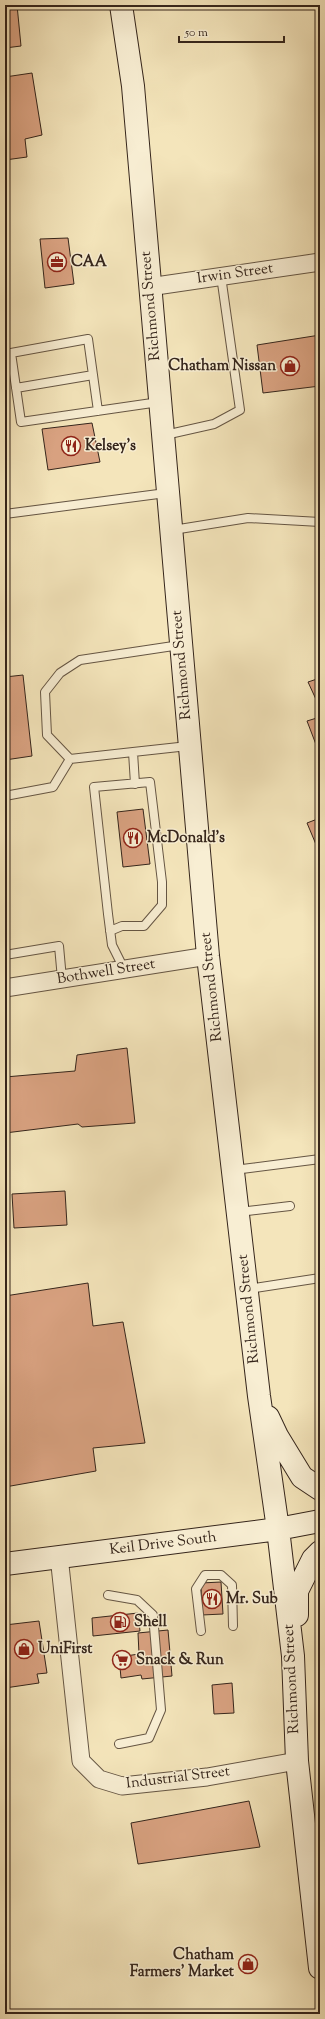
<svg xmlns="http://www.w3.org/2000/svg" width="325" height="2019" font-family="'Sorts Mill Goudy',serif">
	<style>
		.building { fill: #d9a281; stroke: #35251b }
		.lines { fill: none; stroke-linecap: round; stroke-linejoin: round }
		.lane-casing { stroke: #655543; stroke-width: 10 }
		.street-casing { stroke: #655543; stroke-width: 19 }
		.secondary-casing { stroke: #35251b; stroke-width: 24 }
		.lane { stroke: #f8eed3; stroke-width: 8 }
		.street { stroke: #f8eed3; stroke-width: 17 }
		.secondary { stroke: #f8eed3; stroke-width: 22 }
		.labels { text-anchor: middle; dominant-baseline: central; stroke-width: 3; stroke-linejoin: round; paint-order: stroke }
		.poi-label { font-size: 15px; font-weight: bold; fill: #35251b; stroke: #f8eed3; text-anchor: start }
		.street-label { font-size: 15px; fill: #35251b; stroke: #f8eed3 }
	</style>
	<rect width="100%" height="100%" fill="#f4e5bb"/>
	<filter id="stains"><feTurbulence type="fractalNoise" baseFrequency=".005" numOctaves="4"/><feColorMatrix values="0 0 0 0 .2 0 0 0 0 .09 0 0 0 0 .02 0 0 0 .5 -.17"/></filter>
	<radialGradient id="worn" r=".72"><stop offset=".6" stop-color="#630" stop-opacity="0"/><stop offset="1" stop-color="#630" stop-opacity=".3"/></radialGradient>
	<!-- building -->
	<path class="building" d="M5,5h12l4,41 -16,2z
		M32,73l10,62 -17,4 2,18 -22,3v-83z
		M68,238l6,46 -29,4 -5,-49z
		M320,335v51l-57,7 -6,-48z
		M92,423l8,39 -52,8 -6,-41z
		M23,675l9,81 -27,4v-83z
		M320,678v30l-12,-26z
		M320,717v38l-13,-34z
		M143,809l7,55 -27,3 -6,-55z
		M320,818v36l-13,-31z
		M127,1048l8,75 -53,4 -4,-3 -73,9v-56l70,-6 2,-16z
		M65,1191l2,34 -53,3 -2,-34z
		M88,1283l5,43 30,-4 22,121 -52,5 3,23 -91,16v-191z
		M221,1582l2,32 -21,1 -1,-32z
		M138,1613l2,18 -47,5 -1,-18z
		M39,1621l8,52 -10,1 2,9 -34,5v-63z
		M168,1630l4,46 -30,3 -1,-4 -20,3 -2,-21 20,-3 -1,-21z
		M232,1683l2,30 -20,1 -2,-29z
		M249,1801l11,46 -122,17 -7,-41z"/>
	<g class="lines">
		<defs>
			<path id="lane" d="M16,388l77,-13
				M98,411l-10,-72 -77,14 10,69 138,-20
				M165,435l49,-11 26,-14 -19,-134
				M5,514l161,-21
				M173,530l75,-12 72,4
				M133,752l-63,7 -23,-24 -2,-43 15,-19 20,-13 100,-15
				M135,784l-2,-32 55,-6
				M5,796l48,-9 17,-28
				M110,931l12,-5h22l18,-21v-23l-12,-100 -56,5 14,127 4,31 12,24
				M5,955l54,-9 3,33
				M234,1170l86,-11
				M239,1212l51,-6
				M248,1289l72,-11
				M108,1595l29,5 16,15 8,95 -12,28 -30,6
				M201,1631l-5,-42 9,-14h16l11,10 1,41"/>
			<path id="street" d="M149,287l171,-25
				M5,988l203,-32
				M59,1556l22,205 18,18 23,7 85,-9 90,-16"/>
			<path id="secondary" d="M121,5l12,81 75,870 51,440 19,133 15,127 4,105 23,207
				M268,1417l9,19 25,41 18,12
				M5,1564l273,-35 42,-8
				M297,1615v-24l16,-32 7,-7"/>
		</defs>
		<!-- lane casing -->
		<use href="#lane" class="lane-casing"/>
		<!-- street casing -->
		<use href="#street" class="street-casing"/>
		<!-- secondary casing -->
		<use href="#secondary" class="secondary-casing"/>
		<!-- lane -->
		<use href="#lane" class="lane"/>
		<!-- street -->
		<use href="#street" class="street"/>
		<!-- secondary -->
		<use href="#secondary" class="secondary"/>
	</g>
	<!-- icons -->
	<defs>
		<symbol id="office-ring" viewBox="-11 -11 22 22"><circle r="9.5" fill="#f8eed3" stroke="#8f2418" stroke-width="1.5"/><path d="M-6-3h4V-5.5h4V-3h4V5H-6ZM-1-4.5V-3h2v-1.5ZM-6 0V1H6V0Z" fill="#8f2418"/></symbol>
		<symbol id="shop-ring" viewBox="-11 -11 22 22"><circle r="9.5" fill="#f8eed3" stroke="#8f2418" stroke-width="1.5"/><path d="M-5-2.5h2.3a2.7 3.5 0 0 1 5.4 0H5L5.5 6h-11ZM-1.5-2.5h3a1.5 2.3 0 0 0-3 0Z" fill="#8f2418"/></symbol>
		<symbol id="restaurant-ring" viewBox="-11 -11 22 22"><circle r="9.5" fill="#f8eed3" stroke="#8f2418" stroke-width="1.5"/><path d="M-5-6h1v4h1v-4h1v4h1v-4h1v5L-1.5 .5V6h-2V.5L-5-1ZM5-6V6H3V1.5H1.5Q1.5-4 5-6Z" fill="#8f2418"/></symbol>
		<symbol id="fuel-ring" viewBox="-11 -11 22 22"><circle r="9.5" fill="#f8eed3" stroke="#8f2418" stroke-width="1.5"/><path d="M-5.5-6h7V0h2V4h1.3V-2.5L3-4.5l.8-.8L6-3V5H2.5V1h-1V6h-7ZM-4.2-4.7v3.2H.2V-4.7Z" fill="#8f2418"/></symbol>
		<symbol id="supermarket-ring" viewBox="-11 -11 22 22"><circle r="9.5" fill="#f8eed3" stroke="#8f2418" stroke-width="1.5"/><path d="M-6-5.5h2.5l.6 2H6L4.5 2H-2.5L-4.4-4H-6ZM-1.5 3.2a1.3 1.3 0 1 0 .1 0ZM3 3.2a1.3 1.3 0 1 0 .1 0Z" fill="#8f2418"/></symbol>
	</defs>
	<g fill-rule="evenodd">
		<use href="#office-ring" x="46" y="251" width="22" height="22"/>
		<use href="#shop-ring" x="279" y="355" width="22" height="22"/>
		<use href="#restaurant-ring" x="60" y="435" width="22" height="22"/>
		<use href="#restaurant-ring" x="122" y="827" width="22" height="22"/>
		<use href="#restaurant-ring" x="201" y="1588" width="22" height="22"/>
		<use href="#fuel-ring" x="109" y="1611" width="22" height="22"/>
		<use href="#shop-ring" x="13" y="1638" width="22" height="22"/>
		<use href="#supermarket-ring" x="111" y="1649" width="22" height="22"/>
		<use href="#shop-ring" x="237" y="1953" width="22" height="22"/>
	</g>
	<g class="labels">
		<!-- poi labels -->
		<g class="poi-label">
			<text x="71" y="262">CAA</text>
			<text x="276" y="366" text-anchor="end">Chatham Nissan</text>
			<text x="85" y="446">Kelsey's</text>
			<text x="147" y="838">McDonald's</text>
			<text x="226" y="1599">Mr. Sub</text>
			<text x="134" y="1622">Shell</text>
			<text x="38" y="1649">UniFirst</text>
			<text x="136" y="1660">Snack &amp; Run</text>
			<text x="234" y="1955" text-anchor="end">Chatham<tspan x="234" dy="17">Farmers' Market</tspan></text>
		</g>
		<!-- street labels -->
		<g class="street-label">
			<text transform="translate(235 274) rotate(-8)">Irwin Street</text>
			<text transform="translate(151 306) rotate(-95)">Richmond Street</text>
			<text transform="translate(182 665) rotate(-95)">Richmond Street</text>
			<text transform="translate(106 972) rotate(-9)">Bothwell Street</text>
			<text transform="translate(212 987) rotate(-96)">Richmond Street</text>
			<text transform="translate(249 1309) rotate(-96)">Richmond Street</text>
			<text transform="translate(163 1544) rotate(-7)">Keil Drive South</text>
			<text transform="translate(292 1679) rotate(-93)">Richmond Street</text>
			<text transform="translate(178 1778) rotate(-7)">Industrial Street</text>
		</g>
	</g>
	<!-- margin -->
	<rect width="325" height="2019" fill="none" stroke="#f4e5bb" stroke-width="20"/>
	<rect x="6" y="6" width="313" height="2007" fill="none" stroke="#35251b" stroke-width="2"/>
	<rect x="10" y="10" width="305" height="1999" fill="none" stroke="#35251b"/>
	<!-- scale -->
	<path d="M179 36v6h105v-6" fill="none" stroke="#35251b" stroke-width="2"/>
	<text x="185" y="36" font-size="12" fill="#35251b" stroke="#f8eed3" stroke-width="3" paint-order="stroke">50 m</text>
	<rect width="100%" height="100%" filter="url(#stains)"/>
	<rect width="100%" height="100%" fill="url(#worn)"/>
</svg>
